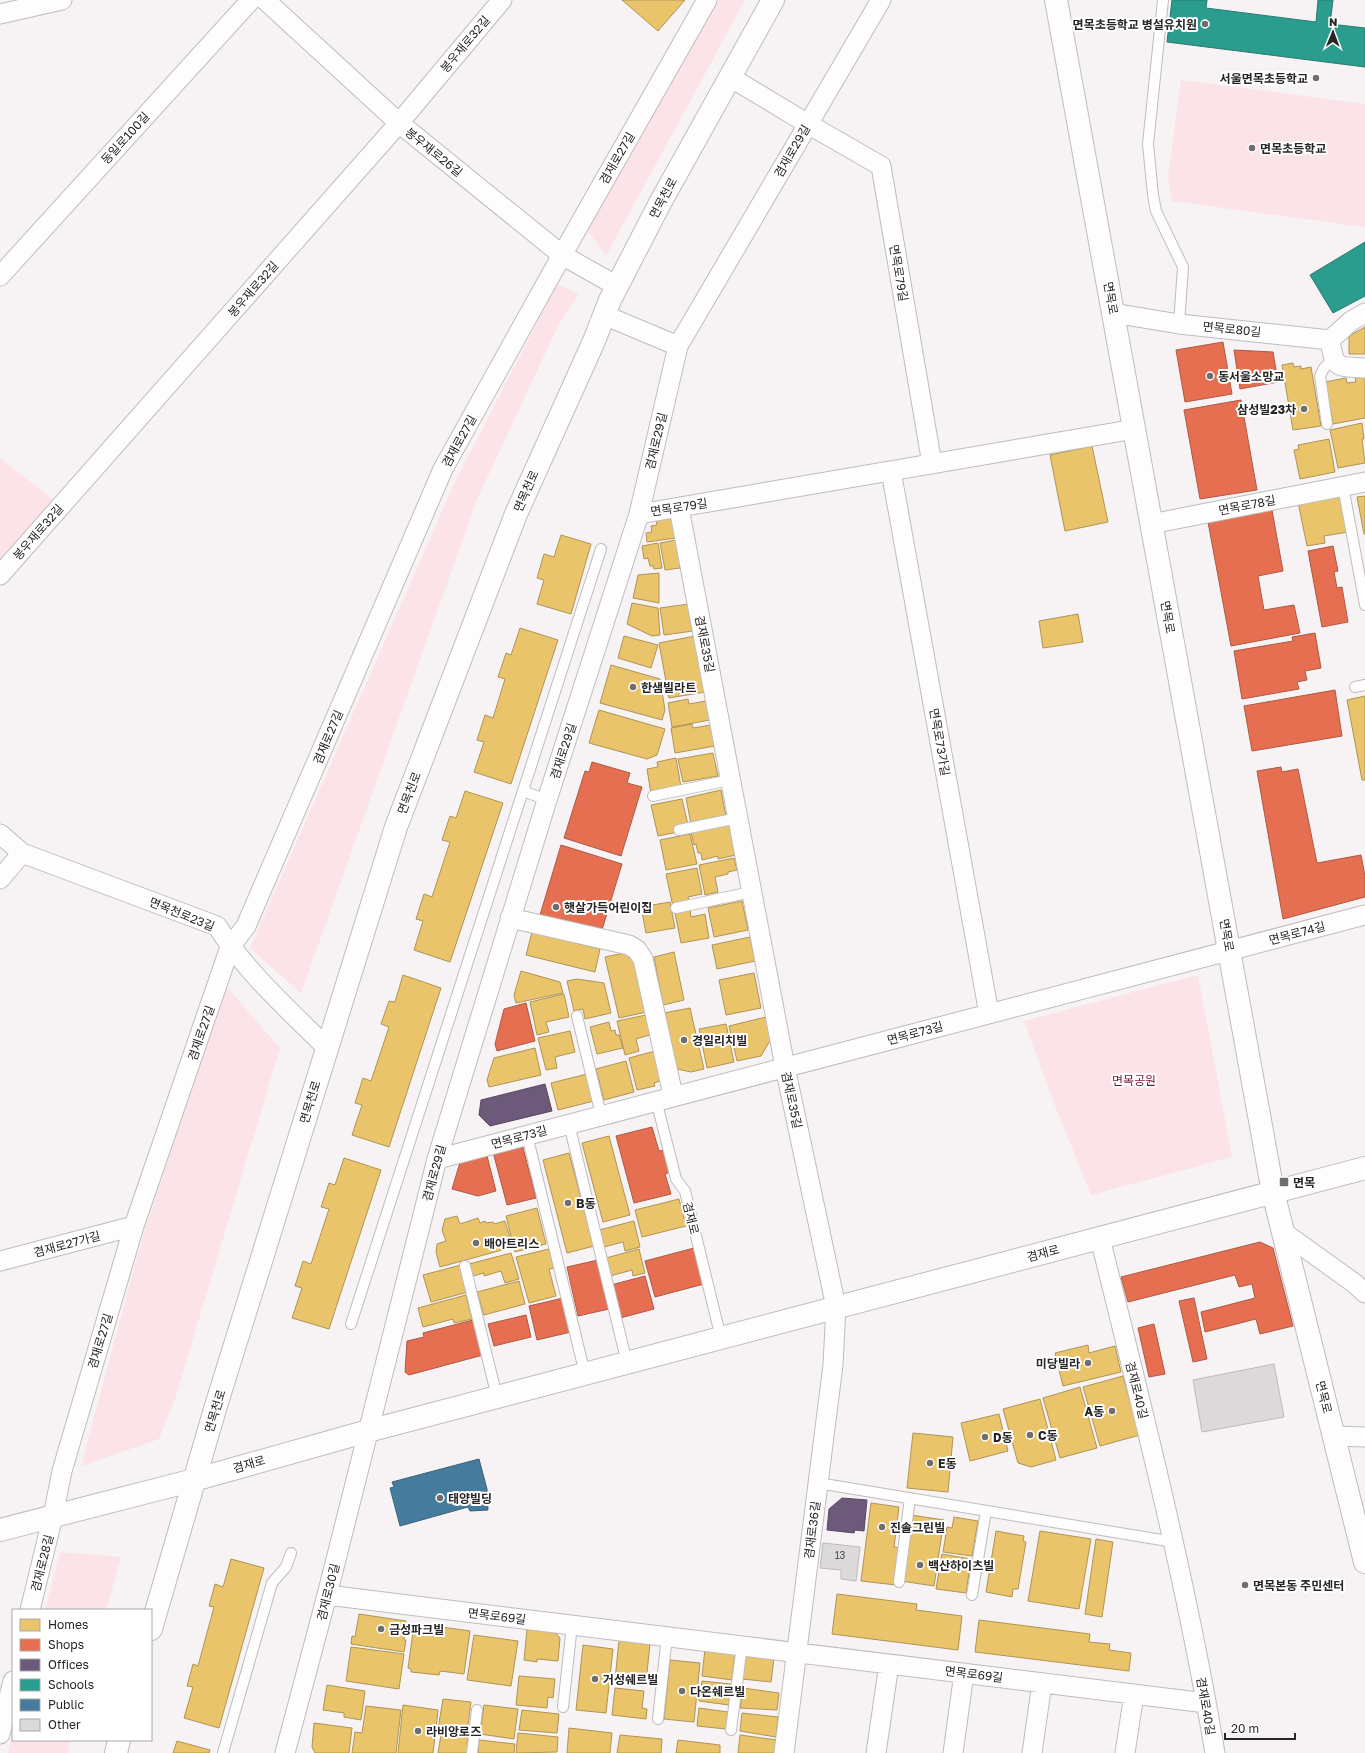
<svg xmlns="http://www.w3.org/2000/svg" width="1365" height="1753" font-family="'Golos Text','Noto Sans KR',sans-serif">
	<style>
		.green { fill: #fbe3e8 }
		.homes { fill: #e9c46a; stroke: #af9455 }
		.shops { fill: #e76f51; stroke: #ad5944 }
		.offices { fill: #6d597a; stroke: #584960 }
		.schools { fill: #2a9d8f; stroke: #29796f }
		.public { fill: #457b9d; stroke: #3c6179 }
		.building { fill: #dbd9d9; stroke: #bcbaba }
		.lines { fill: none; stroke-linecap: round; stroke-linejoin: round }
		.service-casing { stroke: #bfbcbc; stroke-width: 12 }
		.minor-casing { stroke: #bfbcbc; stroke-width: 21 }
		.tertiary-casing { stroke: #bfbcbc; stroke-width: 24 }
		.secondary-casing { stroke: #bfbcbc; stroke-width: 24 }
		.service { stroke: #fefdfd; stroke-width: 10 }
		.minor { stroke: #fefdfd; stroke-width: 19 }
		.tertiary { stroke: #fefdfd; stroke-width: 22 }
		.secondary { stroke: #fefdfd; stroke-width: 22 }
		.poi-dot { fill: #706d6d; stroke: #fff; stroke-width: 1.5 }
		.labels { text-anchor: middle; dominant-baseline: central; stroke-width: 4; stroke-linejoin: round; paint-order: stroke }
		.number-label { font-size: 10px; fill: #545252 }
		.poi-label { font-size: 12px; font-weight: bold; fill: #272525; stroke: #fff; text-anchor: start }
		.street-label { font-size: 12px; fill: #272525; stroke: #fff }
		.park-label { font-size: 12px; fill: #74183a; stroke: #fff }
	</style>
	<rect width="100%" height="100%" fill="#f7f2f4"/>
	<!-- green -->
	<path class="green" d="M719,0h26l-139,256 -21,-29z
		M1181,80l184,24v123l-193,-26 -4,-24z
		M557,284l22,10 -20,30 -81,173 -177,496 -51,-45 204,-464z
		M0,458l61,48 -61,69z
		M1198,975l34,182 -141,38 -35,-87 -32,-87z
		M226,986l54,62 -105,351 -16,40 -78,27 61,-227z
		M60,1552l61,5 -15,53h-61z
		M13,1733v7h58l-3,13h-60z"/>
	<!-- homes -->
	<path class="homes" d="M622,0h63l-27,31z
		M1365,327v27h-16v-18z
		M1293,363l1,4 7,-1v3l10,-2 10,59 -28,4 -11,-65z
		M1365,375v43l-32,6 -8,-42 21,-4 1,5 9,-1 -1,-5z
		M1362,423l2,16h-2l3,24 -27,5 -8,-38z
		M1329,439l6,33 -35,7 -6,-29 5,-1 -1,-4z
		M1092,446l16,76 -43,9 -15,-76z
		M1341,494l7,38 -24,4 1,7 -18,3 -9,-44z
		M1365,496v38h-1l-7,-37z
		M673,517l3,21 -29,4 -1,-9 6,-1 -1,-6 6,-1 -1,-5z
		M561,535l30,9 -20,70 -34,-10 7,-24 -7,-2 7,-24 10,3z
		M681,539l3,18 -5,1 1,10 -15,2 -5,-27z
		M658,543l4,25 -8,1 -1,-3h-3l-2,-8 -4,1 -2,-13z
		M659,573v30l-26,-5 5,-23z
		M632,603l26,5 2,27 -8,1 -25,-12z
		M689,604l4,27 -29,4 -4,-27z
		M1078,614l5,28 -40,6 -4,-27z
		M520,628l38,12 -47,144 -37,-12 10,-30 -7,-2 8,-25 8,3 12,-39 -7,-2 8,-24 5,2z
		M624,636l34,9 -7,23 -33,-10z
		M695,636l10,56 -36,6 -10,-55z
		M611,665l49,14 5,31 -3,10 -62,-17z
		M1365,696v84h-3l-15,-80z
		M688,699l1,5 17,-3 4,19 -38,7 -4,-24z
		M599,710l66,19 -8,26 -10,4 -58,-16z
		M692,724l1,4 18,-3 4,21 -40,7 -4,-25z
		M713,753l5,23 -35,6 -5,-23z
		M676,758l5,29 -30,7 -4,-25 11,-2 -1,-5z
		M721,790l5,27 -35,7 -5,-26z
		M465,791l38,12 -53,159 -36,-12 9,-29 -7,-2 8,-25 8,3 18,-55 -8,-2 8,-24 6,2z
		M682,799l6,26 -10,7 -20,4 -7,-31z
		M730,824l6,31 -18,4v-3l-16,4 -1,-7h-3l-2,-9 -2,1 -3,-13z
		M690,834l7,30 -31,6 -6,-30z
		M734,858l3,12 -9,2v2l-13,3 3,15 -13,3 -6,-30z
		M697,868l5,26 -14,3 1,6 -16,4 -7,-33z
		M742,901l6,29 -34,7 -6,-29z
		M670,902l5,26 -29,5 -5,-26z
		M690,910l1,7 14,-3 4,24 -28,5 -6,-30z
		M532,932l68,17 -5,23 -69,-17z
		M750,937l5,24 -38,8 -5,-24z
		M634,951l13,61 -28,6 -14,-61z
		M674,952l10,48 -21,5 -9,-48z
		M521,971l39,11 3,11 -47,10 -2,-8z
		M754,973l7,35 -35,7 -7,-35z
		M403,975l38,13 -52,159 -37,-12 10,-30 -7,-2 8,-25 8,3 18,-54 -8,-3 8,-23 6,1z
		M577,979l27,4 7,30 -26,6 -2,-10 -9,2 -7,-30z
		M564,994l5,23 -23,5 3,10 -12,3 -7,-33z
		M690,1008l14,61 -13,3 -14,-3 -13,-56z
		M646,1015l4,20 -14,4 3,12 -14,4 -8,-34z
		M766,1017l5,22 -10,17 -24,5 -8,-35z
		M609,1022l2,9 4,-1 1,5h3l4,13 -26,6 -7,-27z
		M726,1024l8,38 -27,6 -8,-39z
		M570,1031l5,21 -20,5 2,11 -11,2 -8,-32z
		M535,1048l6,27 -52,12 -2,-7 7,-22z
		M655,1051l8,29 -9,3 1,3 -18,4 -8,-32z
		M626,1061l8,31 -30,8 -8,-31z
		M587,1074l7,27 -36,9 -7,-27z
		M609,1136l21,79 -27,7 -21,-79z
		M569,1153l25,93 -27,7 -24,-93z
		M344,1158l37,12 -52,159 -37,-11 10,-30 -7,-2 8,-25 8,3 18,-55 -8,-2 8,-24 6,2z
		M679,1199l7,27 -44,11 -7,-27z
		M537,1208l9,36 -31,8 -9,-36z
		M457,1216l3,8 18,-6 2,5 5,-2 1,2 7,-1 1,2 11,-3 8,26 -73,20 -4,-15 1,-8 9,-3 -4,-11 3,-11z
		M634,1221l6,26 -15,4 -2,-9 -19,5 -5,-17z
		M549,1249l5,19 -5,1 7,27 -27,7 -13,-46z
		M639,1249l6,24 -12,3 -1,-6 -22,6 -4,-18z
		M511,1253l8,26 -14,4 -4,-12 -17,5v-3l-11,3 -4,-12z
		M461,1265l7,27 -37,10 -8,-27z
		M519,1281l6,23 -41,11 -7,-23z
		M466,1295l6,24 -18,4 -1,-4 -30,8 -5,-19z
		M1088,1345l1,8 26,-7 6,26 -58,14 -8,-33z
		M1123,1376l17,59 -40,11 -17,-59z
		M1080,1387l17,61 -37,10 -17,-60z
		M1040,1399l16,61 -25,7 -13,-4 -15,-54z
		M999,1414l9,37 -38,10 -9,-38z
		M913,1433l40,4 -5,55 -41,-4z
		M871,1503l28,4 -5,40 7,1 -5,37 -35,-4z
		M911,1515l33,5 -10,66 -33,-5z
		M954,1517l24,4 -6,35 -29,-4 4,-25 5,1z
		M996,1531l28,5 -1,5 3,1 -8,47h-5l-1,8 -26,-5z
		M1040,1531l51,8 -12,70 -51,-8z
		M1096,1539l17,3 -11,75 -17,-3z
		M942,1554l29,5 -5,34 -30,-4z
		M231,1559l33,9 -45,160 -35,-10 9,-31 -6,-1 6,-22 5,2 16,-59 -5,-1 6,-22 8,3z
		M837,1594l80,10 -1,6 46,6 -4,34 -126,-16z
		M359,1614l47,7 -2,19h2l-2,12 -53,-8 1,-8 3,1z
		M979,1620l111,14 -1,8 21,2 -1,6 22,3 -2,18 -154,-19z
		M421,1624l49,7 -6,43 -24,-3 -1,4 -28,-3v-3l-3,-1 6,-43 7,1z
		M527,1629l28,3 5,6 -2,23 -21,-2v3l-13,-2z
		M474,1635l44,6 -7,45 -44,-6z
		M619,1640l31,3 -4,40 -31,-3z
		M583,1645l30,4 -7,64 -30,-3z
		M351,1647l53,7 -5,35 -53,-8z
		M705,1649l30,3 -3,28 -30,-4z
		M745,1655l29,3 -3,24 -29,-3z
		M670,1660l30,3 -6,59 -30,-3z
		M519,1676l36,3 -2,19 -5,-1 -1,11 -31,-3z
		M702,1681l29,3 -2,21 -30,-4z
		M327,1685l38,6 -4,29 -17,-3v-4l-21,-3z
		M615,1688l29,3 -2,17 5,1 -1,10 -34,-4z
		M743,1688l36,5 -2,17 -37,-2z
		M443,1699l28,3 -4,31 -29,-4z
		M403,1705l35,5 -5,43h-35z
		M484,1705l34,4 -4,30 -34,-5z
		M366,1706l35,4 -5,43h-44l3,-21 7,1z
		M699,1708l29,4 -2,17 -29,-3z
		M522,1710l37,4 -2,19 -38,-3z
		M742,1713l36,4 -2,20 -36,-6z
		M314,1723l38,5 -3,25h-34l-3,-6z
		M569,1728l43,5 -2,20h-43z
		M518,1733l40,4 -1,15 -41,1z
		M441,1735l27,3 -1,7 4,1 -1,7h-32z
		M620,1735l42,4 -1,14h-44z
		M740,1735l37,5 -2,13h-37z
		M479,1740l36,4 -1,9h-36z
		M678,1740l42,5v8h-44z
		M177,1741l33,9 -1,3h-36z"/>
	<!-- shops -->
	<path class="shops" d="M1223,342l9,52 -47,8 -9,-52z
		M1234,350l39,2 5,30 -38,7z
		M1241,400l16,90 -57,9 -16,-89z
		M1272,510l11,61 -25,5 6,34 30,-5 6,28 -69,13 -23,-124z
		M1333,546l5,25 -4,1 3,16 5,-1 6,35 -26,5 -14,-76z
		M1315,633l6,35 -16,3 2,9 -10,2 2,7 -57,10 -8,-48 59,-10 -1,-4z
		M1335,690l7,46 -90,15 -8,-45z
		M592,762l38,11 -3,10 15,4 -21,69 -57,-18 21,-67 4,1z
		M1281,767l1,5 16,-3 19,94 44,-8 4,21v21l-82,22 -26,-148z
		M561,845l61,19 -21,69 -61,-18z
		M526,1003l9,38 -38,10 -2,-7 9,-35z
		M652,1127l7,24 5,-1 6,22 -5,2 6,20 -37,9 -18,-67z
		M522,1144l14,54 -29,7 -14,-53z
		M486,1152l10,39 -18,5 -26,-7 9,-30z
		M1260,1242l13,6 20,78 -33,8 -4,-15 -51,13 -4,-20 54,-14 -3,-14 -13,3 -4,-12 -107,27 -7,-25z
		M694,1248l10,36 -49,13 -10,-36z
		M598,1260l11,49 -31,7 -11,-49z
		M645,1276l9,33 -34,9 -9,-33z
		M563,1298l8,34 -34,8 -8,-34z
		M1194,1298l13,61 -14,3 -14,-61z
		M526,1315l5,22 -37,9 -6,-22z
		M473,1320l10,35 -74,20 -4,-3 2,-31 17,-4 -1,-4z
		M1154,1324l11,50 -16,3 -11,-49z"/>
	<!-- offices -->
	<path class="offices" d="M545,1084l7,27 -62,15 -11,-11 2,-15z
		M842,1498l25,2 -3,31 -9,-1 -1,3 -27,-3 2,-21z"/>
	<!-- schools -->
	<path class="schools" d="M1172,0h35l-1,8 110,14 2,-22h15l-3,24 35,4v39l-198,-25z
		M1365,242v54l-32,17 -23,-38z"/>
	<!-- public -->
	<path class="public" d="M479,1459l8,30 1,21 -18,1 -2,-4 -68,19 -10,-38 4,-1 -2,-5z"/>
	<!-- building -->
	<path class="building" d="M1274,1364l10,53 -82,15 -9,-52z
		M823,1543l37,4 -4,34 -15,-2v-9l-21,-2z"/>
	<g class="lines">
		<defs>
			<path id="service" d="M1163,0l-15,144 5,51 3,16 27,56 -4,57
				M1327,424l-7,-48 4,-8 9,-9
				M1343,486l22,119
				M1355,687l10,-2
				M523,791l24,9
				M653,796l77,-16
				M679,830l59,-12
				M676,908l75,-16
				M577,1016l24,99
				M656,1100l20,79 9,12 36,147
				M569,1124l58,239
				M527,1135l58,239
				M465,1266l32,131
				M351,1324l250,-775
				M818,1483l356,59
				M899,1582l11,-84
				M972,1595l14,-84
				M563,1707l9,-82
				M658,1719l9,-83
				M731,1730l11,-85
				M223,1753l49,-170 14,-16 5,-14
				M472,1753l5,-43"/>
			<path id="minor" d="M265,0l134,123 163,132 55,31
				M0,14l62,-14
				M730,77l78,47 73,42 51,298
				M0,276l251,-276
				M1113,313l66,11 151,16c5,30 6,26 35,28
				M604,315l74,31
				M1330,340l21,-19 14,-8
				M891,471l98,543
				M679,508l106,559 51,240 -3,58 -49,388
				M639,514l496,-85
				M1151,524l214,-42
				M0,575l399,-452 103,-123
				M0,834l22,19 195,73c29,46 71,83 110,122
				M0,879l22,-26
				M510,918l119,27 8,5 6,9 30,136
				M437,1159c309,-82 619,-162 928,-244
				M1283,1232l71,51 11,10
				M1100,1238c42,170 86,341 115,515
				M0,1261l134,-35
				M1334,1436l31,1
				M327,1595l879,108
				M30,1610l23,-94 9,-45 72,-245 96,-279 16,-21 197,-457 119,-214 145,-255
				M0,1734l13,-53
				M285,1753l42,-158 110,-436 110,-359 92,-286 39,-168 203,-346
				M876,1753l13,-89
				M953,1753l11,-80
				M1032,1753l10,-70
				M1125,1753l9,-59"/>
			<path id="tertiary" d="M1273,1192l92,370"/>
			<path id="secondary" d="M1056,0l217,1192
				M0,1530l194,-50 174,-49 997,-263
				M151,1629l64,-220 181,-582 120,-313 78,-173 16,-41 50,-97 113,-203
				M116,1753l3,-13"/>
		</defs>
		<!-- service casing -->
		<use href="#service" class="service-casing"/>
		<!-- minor casing -->
		<use href="#minor" class="minor-casing"/>
		<!-- tertiary casing -->
		<use href="#tertiary" class="tertiary-casing"/>
		<!-- secondary casing -->
		<use href="#secondary" class="secondary-casing"/>
		<!-- service -->
		<use href="#service" class="service"/>
		<!-- minor -->
		<use href="#minor" class="minor"/>
		<!-- tertiary -->
		<use href="#tertiary" class="tertiary"/>
		<!-- secondary -->
		<use href="#secondary" class="secondary"/>
	</g>
	<!-- markers -->
	<g class="poi-dot">
		<circle cx="1205" cy="24" r="4"/>
		<circle cx="1316" cy="78" r="4"/>
		<circle cx="1252" cy="148" r="4"/>
		<circle cx="1210" cy="376" r="4"/>
		<circle cx="1304" cy="409" r="4"/>
		<circle cx="633" cy="687" r="4"/>
		<circle cx="556" cy="907" r="4"/>
		<circle cx="684" cy="1040" r="4"/>
		<rect x="1279" y="1177" width="10" height="10" rx="2"/>
		<circle cx="568" cy="1203" r="4"/>
		<circle cx="476" cy="1243" r="4"/>
		<circle cx="1088" cy="1363" r="4"/>
		<circle cx="1112" cy="1411" r="4"/>
		<circle cx="1030" cy="1435" r="4"/>
		<circle cx="985" cy="1437" r="4"/>
		<circle cx="930" cy="1463" r="4"/>
		<circle cx="440" cy="1498" r="4"/>
		<circle cx="882" cy="1527" r="4"/>
		<circle cx="920" cy="1565" r="4"/>
		<circle cx="1245" cy="1585" r="4"/>
		<circle cx="381" cy="1629" r="4"/>
		<circle cx="595" cy="1679" r="4"/>
		<circle cx="682" cy="1691" r="4"/>
		<circle cx="418" cy="1731" r="4"/>
	</g>
	<g class="labels">
		<!-- number labels -->
		<g class="number-label">
			<text x="840" y="1555">13</text>
		</g>
		<!-- poi labels -->
		<g class="poi-label">
			<text x="1197" y="24" text-anchor="end">면목초등학교 병설유치원</text>
			<text x="1308" y="78" text-anchor="end">서울면목초등학교</text>
			<text x="1260" y="148">면목초등학교</text>
			<text x="1218" y="376">동서울소망교</text>
			<text x="1296" y="409" text-anchor="end">삼성빌23차</text>
			<text x="641" y="687">한샘빌라트</text>
			<text x="564" y="907">햇살가득어린이집</text>
			<text x="692" y="1040">경일리치빌</text>
			<text x="1293" y="1182">면목</text>
			<text x="576" y="1203">B동</text>
			<text x="484" y="1243">배아트리스</text>
			<text x="1080" y="1363" text-anchor="end">미당빌라</text>
			<text x="1104" y="1411" text-anchor="end">A동</text>
			<text x="1038" y="1435">C동</text>
			<text x="993" y="1437">D동</text>
			<text x="938" y="1463">E동</text>
			<text x="448" y="1498">태양빌딩</text>
			<text x="890" y="1527">진솔그린빌</text>
			<text x="928" y="1565">백산하이츠빌</text>
			<text x="1253" y="1585">면목본동 주민센터</text>
			<text x="389" y="1629">금성파크빌</text>
			<text x="603" y="1679">거성쉐르빌</text>
			<text x="690" y="1691">다온쉐르빌</text>
			<text x="426" y="1731">라비앙로즈</text>
		</g>
		<!-- street labels -->
		<g class="street-label">
			<text transform="translate(465 44) rotate(-50)">봉우재로32길</text>
			<text transform="translate(125 138) rotate(-48)">동일로100길</text>
			<text transform="translate(792 151) rotate(-60)">겸재로29길</text>
			<text transform="translate(434 152) rotate(39)">봉우재로26길</text>
			<text transform="translate(617 158) rotate(-60)">겸재로27길</text>
			<text transform="translate(663 198) rotate(-62)">면목천로</text>
			<text transform="translate(899 273) rotate(80)">면목로79길</text>
			<text transform="translate(253 289) rotate(-49)">봉우재로32길</text>
			<text transform="translate(1111 298) rotate(80)">면목로</text>
			<text transform="translate(1232 329) rotate(6)">면목로80길</text>
			<text transform="translate(459 441) rotate(-61)">겸재로27길</text>
			<text transform="translate(656 441) rotate(-77)">겸재로29길</text>
			<text transform="translate(526 491) rotate(-66)">면목천로</text>
			<text transform="translate(1247 505) rotate(-11)">면목로78길</text>
			<text transform="translate(679 507) rotate(-9)">면목로79길</text>
			<text transform="translate(38 532) rotate(-49)">봉우재로32길</text>
			<text transform="translate(1168 617) rotate(80)">면목로</text>
			<text transform="translate(705 644) rotate(79)">겸재로35길</text>
			<text transform="translate(328 737) rotate(-67)">겸재로27길</text>
			<text transform="translate(940 742) rotate(80)">면목로73가길</text>
			<text transform="translate(563 751) rotate(-72)">겸재로29길</text>
			<text transform="translate(409 793) rotate(-69)">면목천로</text>
			<text transform="translate(182 914) rotate(22)">면목천로23길</text>
			<text transform="translate(1297 933) rotate(-15)">면목로74길</text>
			<text transform="translate(1227 935) rotate(80)">면목로</text>
			<text transform="translate(201 1033) rotate(-71)">겸재로27길</text>
			<text transform="translate(915 1033) rotate(-15)">면목로73길</text>
			<text transform="translate(792 1100) rotate(78)">겸재로35길</text>
			<text transform="translate(310 1102) rotate(-73)">면목천로</text>
			<text transform="translate(519 1137) rotate(-15)">면목로73길</text>
			<text transform="translate(434 1173) rotate(-75)">겸재로29길</text>
			<text transform="translate(691 1218) rotate(76)">겸재로</text>
			<text transform="translate(67 1244) rotate(-15)">겸재로27가길</text>
			<text transform="translate(1043 1253) rotate(-15)">겸재로</text>
			<text transform="translate(100 1341) rotate(-73)">겸재로27길</text>
			<text transform="translate(1137 1390) rotate(76)">겸재로40길</text>
			<text transform="translate(1324 1397) rotate(76)">면목로</text>
			<text transform="translate(215 1411) rotate(-73)">면목천로</text>
			<text transform="translate(249 1464) rotate(-16)">겸재로</text>
			<text transform="translate(812 1530) rotate(-83)">겸재로36길</text>
			<text transform="translate(42 1563) rotate(-76)">겸재로28길</text>
			<text transform="translate(328 1592) rotate(-76)">겸재로30길</text>
			<text transform="translate(497 1616) rotate(7)">면목로69길</text>
			<text transform="translate(974 1674) rotate(7)">면목로69길</text>
			<text transform="translate(1206 1706) rotate(80)">겸재로40길</text>
		</g>
		<!-- park labels -->
		<g class="park-label">
			<text x="1134" y="1080">면목공원</text>
		</g>
	</g>
	<!-- legend -->
	<rect x="12" y="1609" width="140" height="132" fill="#ffffff" stroke="#a9a8a8"/>
	<rect x="20" y="1619" width="20" height="12" fill="#e9c46a" stroke="#a9a8a8"/>
	<text x="48" y="1629" font-size="12" fill="#272525">Homes</text>
	<rect x="20" y="1639" width="20" height="12" fill="#e76f51" stroke="#a9a8a8"/>
	<text x="48" y="1649" font-size="12" fill="#272525">Shops</text>
	<rect x="20" y="1659" width="20" height="12" fill="#6d597a" stroke="#a9a8a8"/>
	<text x="48" y="1669" font-size="12" fill="#272525">Offices</text>
	<rect x="20" y="1679" width="20" height="12" fill="#2a9d8f" stroke="#a9a8a8"/>
	<text x="48" y="1689" font-size="12" fill="#272525">Schools</text>
	<rect x="20" y="1699" width="20" height="12" fill="#457b9d" stroke="#a9a8a8"/>
	<text x="48" y="1709" font-size="12" fill="#272525">Public</text>
	<rect x="20" y="1719" width="20" height="12" fill="#dbd9d9" stroke="#a9a8a8"/>
	<text x="48" y="1729" font-size="12" fill="#272525">Other</text>
	<!-- north arrow -->
	<g transform="translate(1333 32) rotate(1)" stroke="#ffffff" stroke-width="3" paint-order="stroke">
	<path d="M0-3L7 15L0 10L-7 15Z" fill="#272525"/>
	<text y="-6" font-size="11" font-weight="bold" text-anchor="middle" fill="#272525">N</text>
	</g>
	<!-- scale -->
	<path d="M1225 1733v6h70v-6" fill="none" stroke="#272525" stroke-width="2"/>
	<text x="1231" y="1733" font-size="12" fill="#272525" stroke="#ffffff" stroke-width="3" paint-order="stroke">20 m</text>
</svg>
